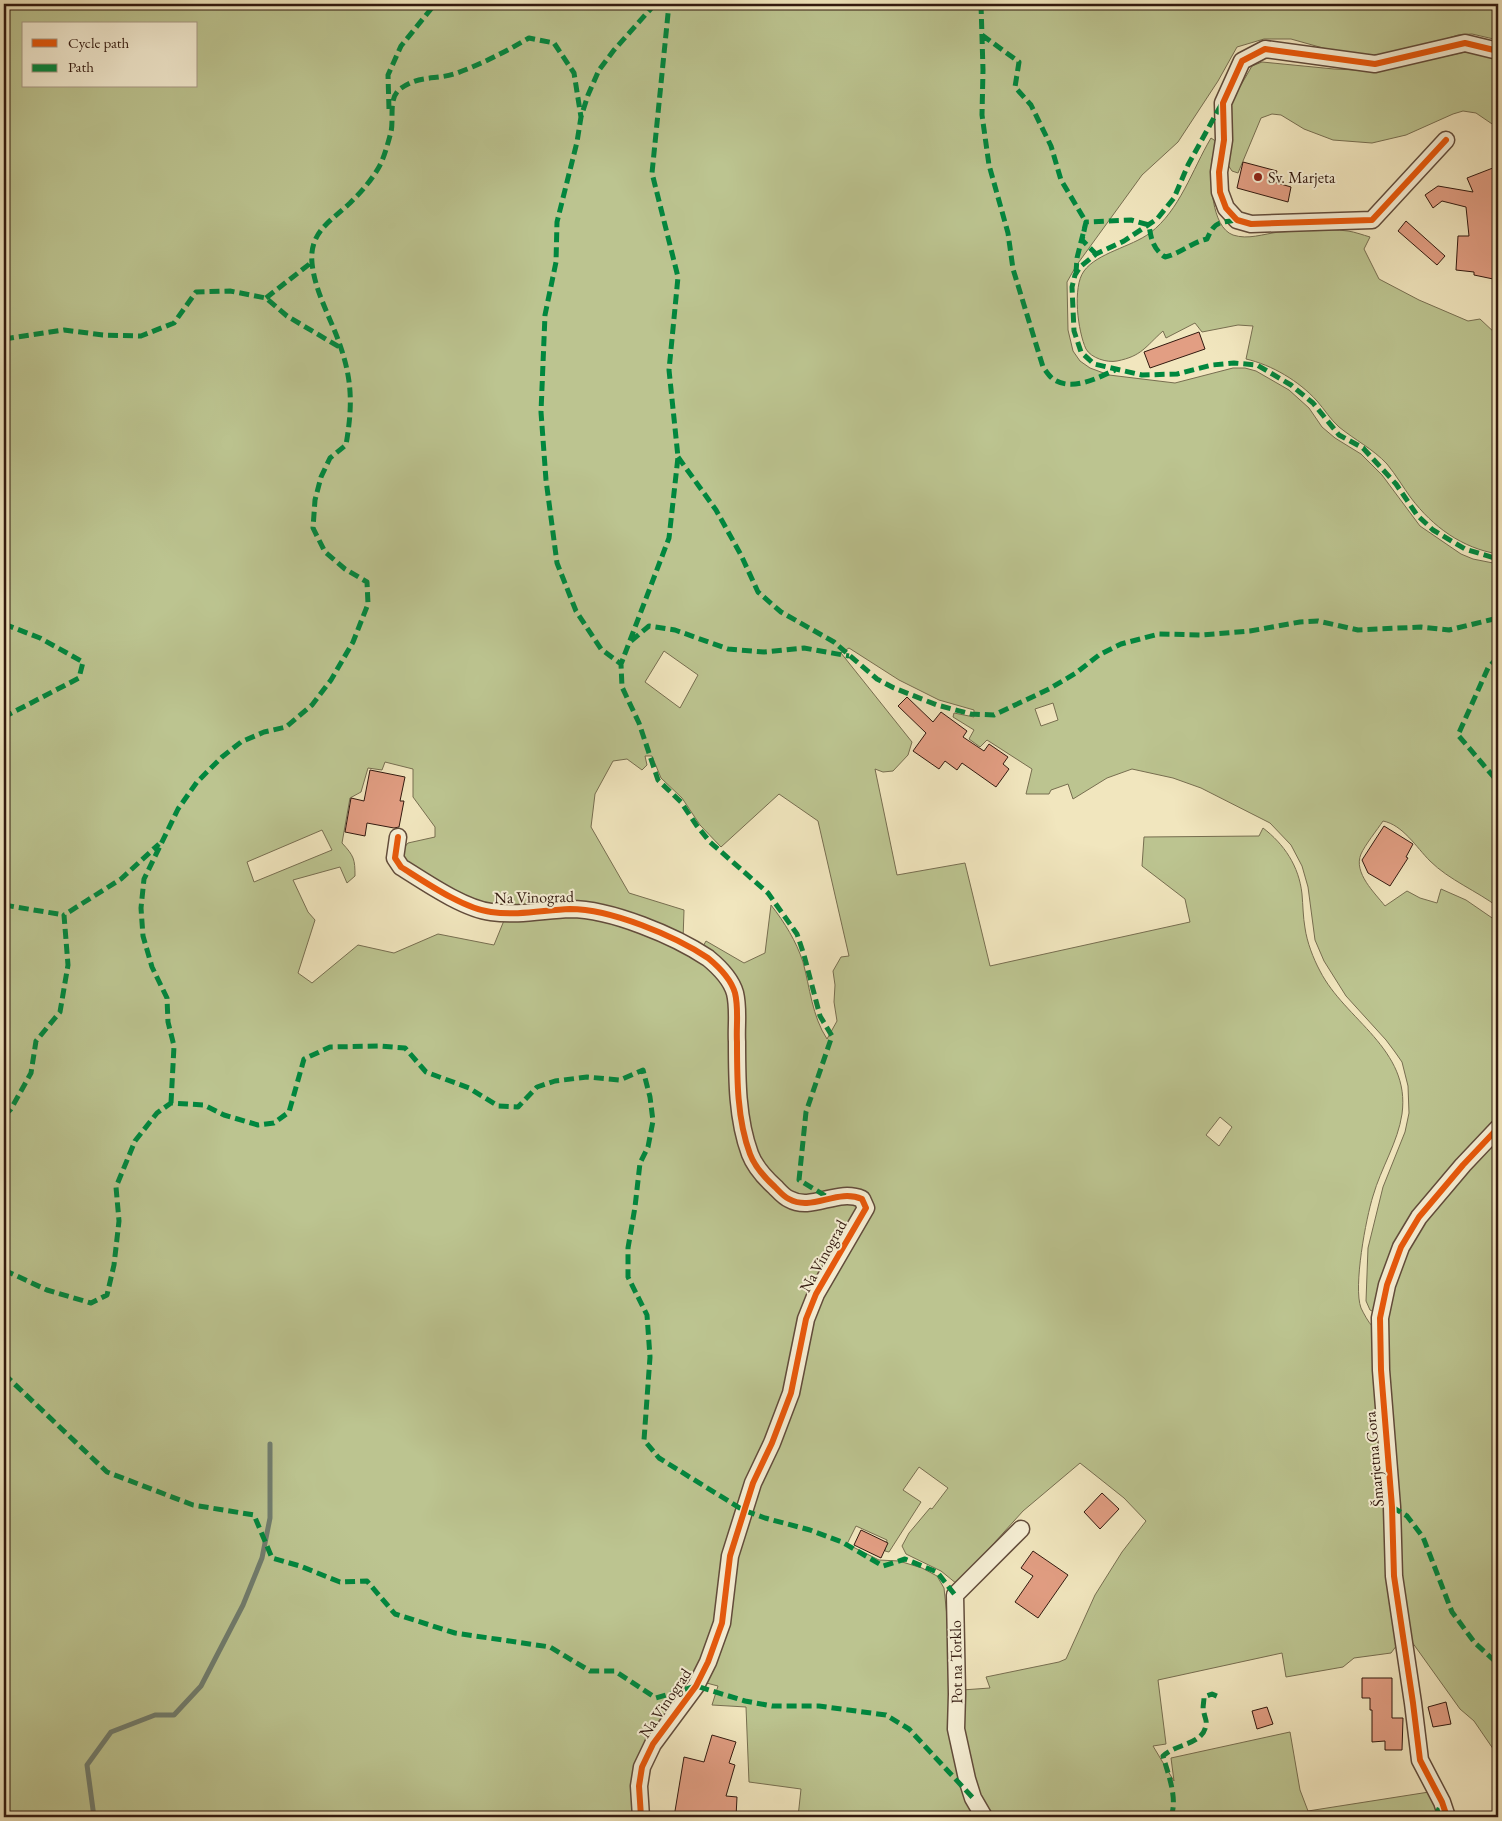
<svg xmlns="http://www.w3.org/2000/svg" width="1502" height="1821" font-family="'EB Garamond',serif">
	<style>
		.green { fill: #bcc490; stroke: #776e50; fill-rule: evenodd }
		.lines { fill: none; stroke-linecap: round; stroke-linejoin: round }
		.stream { stroke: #717d6e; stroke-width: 5 }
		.building { fill: #e29e83; stroke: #32190f }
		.minor-casing { stroke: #624c3b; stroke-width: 19 }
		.minor { stroke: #f6efd5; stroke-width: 16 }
		.quiet { stroke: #00873e; stroke-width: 5; stroke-dasharray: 10 5; stroke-linecap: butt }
		.cycleway-casing { stroke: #f6efd5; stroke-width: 9 }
		.cycleway { stroke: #e8590c; stroke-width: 6 }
		.poi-dot { fill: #8f2418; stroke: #f6efd5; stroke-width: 2 }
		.labels { text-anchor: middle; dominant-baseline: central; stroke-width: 4; stroke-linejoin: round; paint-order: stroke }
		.poi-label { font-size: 16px; fill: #32190f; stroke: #f6efd5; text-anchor: start }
		.street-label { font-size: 16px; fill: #32190f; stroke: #f6efd5 }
	</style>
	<rect width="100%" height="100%" fill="#f1e6be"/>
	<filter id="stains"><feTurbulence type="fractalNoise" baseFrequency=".004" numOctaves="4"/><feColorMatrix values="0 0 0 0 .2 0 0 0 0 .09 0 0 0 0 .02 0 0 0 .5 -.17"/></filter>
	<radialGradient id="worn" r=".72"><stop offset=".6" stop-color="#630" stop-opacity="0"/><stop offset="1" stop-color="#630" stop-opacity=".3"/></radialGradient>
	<!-- green -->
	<path class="green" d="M4,4h1494v36l-26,-6 -14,1 -53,17 -18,3 -32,2 -64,-18h-27l-27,8 -19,34 -40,61 -36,33 -66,91 -9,16 1,48 5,21 7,10 10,7 19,7 66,8 58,-15h12l11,3 33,19 20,18 13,19 13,11 26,16 21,21 38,51 41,28 12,5 25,5v343c-21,-16 -49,-27 -68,-46 -14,-14 -27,-36 -47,-40 -6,9 -18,24 -22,33 -8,19 14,39 24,52l22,-15 13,7 17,5 4,-14 25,11 32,22v197c-37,41 -78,83 -104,132 -5,9 -9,22 -11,32 -3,10 -2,21 -9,29l-4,-2 -4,-9 2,-53 15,-61 22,-55 4,-19 -1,-27 -6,-24 -7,-10 -9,-12 -40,-44 -22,-35 -9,-21 -7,-53 -6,-21 -11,-21 -21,-22 -69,-35 -28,-10 -41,-9 -25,9 -34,21 -5,-15 -17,6 -2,4h-23l6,-25 -45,-29 -7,7 -11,-8 5,-9 -21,-13 1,-4 20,4v-7l-35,-10 -40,-20 -50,-32 -8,5 71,89 -4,13 -15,16 -10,1 -8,-3 22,106 68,-12 25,103 200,-44 -5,-23 -43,-33 2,-29 115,-1 4,-8c21,16 36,38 39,66 1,11 1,23 3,34 2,14 8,30 15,43 25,49 91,78 82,143 -4,28 -21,54 -29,82 -7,22 -20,91 -12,112 3,6 7,14 12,19l9,-2 3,-5 3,-19 8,-31 9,-22 15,-26 78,-88v622l-24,-35 -14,-12 -48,-67 -12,-1 -9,12 -37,5 -11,9 -57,10 -4,-24 -124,27 8,64 -13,2 21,35 -3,-23 119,-26 10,58 8,21 121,-19 12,25h-453c-21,-39 -29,-83 -26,-127l28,-2 -4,-11 73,-15 7,-3 29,-64 27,-43 24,-31 -22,-23 -44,-35 -57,48 -66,73 -16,-13 -35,-17 -4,-8 7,-13 21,-25 2,1 16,-21 -29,-21 -16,23 18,12 -32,50 -4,-1 2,-11 -31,-14 -9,18 32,16 20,1 23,7 15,8 7,12 6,57 2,86 9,47 7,20 11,19h-181l3,-28 -52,-7 -3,-75 -34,-2 6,-19 -27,-7c-19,26 -47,57 -56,88 -4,13 -2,37 0,50h-631zM24,24h172v62h-172zM664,651l34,24 -18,33 -35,-26zM1053,703l5,17 -17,6 -6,-17zM645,756h7l9,22 21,20 18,27 21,22 58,-53 39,27 31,135 -8,1 -8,14 2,14 -1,17 3,19 -10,18c-15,-23 -17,-51 -24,-77 -7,-21 -18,-39 -32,-57l-6,48 -21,10 -38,-22 -5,9c15,8 30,21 36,38 4,12 3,26 3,38 2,42 -5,89 14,128 8,17 22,29 35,41l-6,4c-6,-4 -13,-8 -18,-14 -29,-33 -34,-87 -32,-129 1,-21 4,-48 -4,-68 -16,-38 -103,-67 -141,-73 -28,-5 -55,6 -83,3l-11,27 -56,-11 -44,19 -36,-8 -46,38 -14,-10 17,-53 -7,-8 -15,-32 47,-13 7,16 8,-7c0,-17 -1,-20 -13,-33l8,-45 11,-6 7,-24 14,2 3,-8 28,7v28l22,30v10l-27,6 -5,6 -1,10 3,6 16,11 49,25 20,7 17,2 64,-4 22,2 49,13 41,19 1,-30 -55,-17 -38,-66 4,-33 18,-33 14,-2 15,11 5,-5zM322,830l10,20 -78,32 -7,-20zM1220,1117l12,10 -13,19 -13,-11z
		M1465,52l33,5v71l-22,-15 -13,-2 -10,3 -47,21 -34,8 -39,-3 -29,-11 -23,-14 -9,-1 -11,4 -23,55 -6,-2 -4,-6 4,-28 -1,-35 21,-36 10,-4 72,7 44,2z
		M1211,138l6,4c-1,6 -4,12 -5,18 -2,19 -1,67 21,75 15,5 30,-1 46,-3 22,-1 47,-4 69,-1 7,1 15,4 22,6l-6,12 15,30 40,21 49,21 12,-2 16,15 2,-1v221c-36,-6 -65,-27 -87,-56 -8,-11 -15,-23 -24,-34 -14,-15 -32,-24 -48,-37 -9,-8 -14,-17 -22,-26 -18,-20 -45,-36 -71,-42l7,-33 -15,-1 -36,7 -7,-9 -29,15 -3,-7c-18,16 -21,25 -46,30 -10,2 -26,-3 -31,-12 -8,-17 -14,-62 -2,-78 13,-18 47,-24 66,-38 30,-23 42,-63 61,-95z"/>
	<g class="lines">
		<!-- stream -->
		<path class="stream" d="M94,1817l-7,-52 24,-33 44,-17h19l27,-29 42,-81 19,-47 8,-40v-74"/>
	</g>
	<!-- building -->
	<path class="building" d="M1243,162l34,9 -3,11 17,5 -3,15 -51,-14z
		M1498,166v114l-24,-5v-3l-18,-2 2,-34h11l-3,-29 -24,-6 -9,7 -8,-13 13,-9 35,6 -6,-14z
		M1406,221l39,35 -8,9 -39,-34z
		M1199,332l6,17 -55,19 -6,-16z
		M907,697l26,25 8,-10 26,19 -4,6 21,14 5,-7 19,13 -5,7 6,5 -13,18 -34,-24 -5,7 -12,-9 -6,8 -26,-18 13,-18 -28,-27z
		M370,770l35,7 -5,24h4l-5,26 -5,1 -27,-5 -2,13 -20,-4 6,-34 13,3z
		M1384,826l29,18 -7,13 2,1 -18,28 -22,-13 -6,-13z
		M1102,1493l17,16 -19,20 -16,-17z
		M861,1530l27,13 -7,15 -27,-13z
		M1033,1551l35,24 -30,43 -23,-16 18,-26 -12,-8z
		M1362,1678h30v40h11l-1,32h-17v-9l-13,1v-32h-2v-12h-8z
		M1446,1702l5,22 -18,3 -5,-20z
		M1267,1707l6,17 -16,5 -5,-18z
		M712,1735l24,7 -7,21 6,2 -9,31 11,1 -1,20h-62l10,-60 20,5z"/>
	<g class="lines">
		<defs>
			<path id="minor" d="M1446,140l-74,80 -121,4 -14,-4 -11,-12 -6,-16 -1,-20 5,-32 -1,-37 19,-42 23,-12 110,15 90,-21 33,8
				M398,837l-3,21 6,9c24,15 63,42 90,45 27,4 53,-2 79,-3 41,0 105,27 138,49 11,9 23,21 27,35 4,16 1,34 2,49 0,37 0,77 13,112 5,13 15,24 25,33 4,4 9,10 14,12 23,13 48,-11 73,0l4,9 -50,86 -10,25 -15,74 -19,50 -19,40 -23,73 -8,67 -14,39 -12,24 -43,58 -11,23 -3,19 2,31
				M984,1817l-11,-19 -6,-19 -11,-50 1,-35 -2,-99 66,-66
				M1447,1817l-5,-15 -22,-42 -7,-57 -19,-127 -2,-69 -11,-137 -1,-52 7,-33 14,-38 18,-30 44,-52 35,-37"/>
		</defs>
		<!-- minor casing -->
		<use href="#minor" class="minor-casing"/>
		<!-- minor -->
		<use href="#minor" class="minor"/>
		<!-- quiet -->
		<path class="quiet" d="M655,4l-41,46 -15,20 -11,25 -7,22 -4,25 -20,80 -1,40 -11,53 -4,97 5,68 11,83 19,48 25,38 20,15 48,-126 9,-81 -9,-87 9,-93 -26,-104 17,-169
			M981,4l2,66 -1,45 7,50 19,68 5,36 30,98c3,4 6,9 10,12 19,13 44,-1 62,-9
			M982,35l37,27 -4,25 16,18 20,41 10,34 25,42 -4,18 14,14
			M1221,105l-33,60 -14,33 -17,21 -33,22 -28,13 -16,13 -5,8 -3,12 2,44 7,21 13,12 48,11 35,-1 35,-9 22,-2 23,2 34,20 22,18 26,32 24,13 33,36 21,31 16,15 32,19 33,10
			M389,109l-1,-34 13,-29 34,-42
			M1076,273l1,-15 9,-36 45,-2 18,5c2,14 4,24 16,32 15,-3 27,-15 42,-18 8,-18 11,-16 30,-19
			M266,298l46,-36
			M4,339l60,-9 39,5 38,1 33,-13 22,-31 34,-1 36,7 21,18 54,32
			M678,457l38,53 25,45 17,37 23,20 53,30 43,37 17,9 43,17 34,9 23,1 55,-26 27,-16 23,-18 22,-11 38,-10 43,1 48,-4 50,-9 18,-1 40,9 63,-3 28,3 49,-12
			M4,624l36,14 43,24 -4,16 -75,39
			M631,641l18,-15 26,4 53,19 36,3 40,-4 45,8
			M1498,657l-10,11 -30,67 40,47
			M623,659l-2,5 1,23 17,36 19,57 23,22 16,24 13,16 58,51 29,41 7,21 16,61 12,20 -26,76 -7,68 30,18
			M4,905l60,10
			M171,1103l3,-57 -6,-24 -1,-24 -15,-31 -9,-31 -2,-28 3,-29 34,-70 19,-27 25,-25 19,-15 23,-10 22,-5 26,-22 19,-25 22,-38 15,-38 -1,-22 -22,-13 -20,-17 -12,-24 2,-28 6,-23 9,-19 16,-13c6,-36 7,-61 -5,-97 -9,-28 -26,-55 -29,-85 -3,-31 19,-42 38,-60 11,-11 21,-22 29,-36 5,-9 9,-24 12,-35 3,-13 -3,-34 9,-43 19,-14 34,-9 54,-15 26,-9 51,-22 75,-36l25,5 20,30 7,44
			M4,1116l7,-7 20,-36 5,-32 24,-29 8,-47 -4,-50 57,-36 38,-35
			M4,1270l43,20 44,13 16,-8 7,-30 5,-44 -3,-34 19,-46 22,-28 14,-10 33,2 20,10 34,10 16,-2 15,-11 15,-53 26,-12 49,-1 26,2 21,24 43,16 29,18 20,1 19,-20 18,-6 32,-4 33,3 23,-10 7,27 3,24 -5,26 -8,16 -5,44 -7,41v29l19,38 3,42 -6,83 15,18 84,52 22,8 45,12 32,12 41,24 22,-7 32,13 18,23
			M4,1374l103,98 86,33 61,10 18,43 28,8 40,16 27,-1 28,33 60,19 95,14 40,24h25l41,27 40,-12 49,15 27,5h47l67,9 23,14 64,69
			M1392,1507l15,9 16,21 29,75 23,31 23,21
			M1171,1817c7,-19 -3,-43 -8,-61 14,-13 40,-11 43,-31 1,-4 -1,-7 -2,-12 -2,-5 0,-10 0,-16l8,-3 9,4
			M1435,1817l7,-15"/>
		<defs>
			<path id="cycleway" d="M1446,140l-74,80 -121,4 -14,-4 -11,-12 -6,-16 -1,-20 5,-32 -1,-37 19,-42 23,-12 110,15 90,-21 33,8
				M398,837l-3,21 6,9c24,15 63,42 90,45 27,4 53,-2 79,-3 41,0 105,27 138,49 11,9 23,21 27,35 4,16 1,34 2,49 0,37 0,77 13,112 5,13 15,24 25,33 4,4 9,10 14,12 23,13 48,-11 73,0l4,9 -50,86 -10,25 -15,74 -19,50 -19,40 -23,73 -8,67 -14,39 -12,24 -43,58 -11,23 -3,19 2,31
				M1447,1817l-5,-15 -22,-42 -7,-57 -19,-127 -2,-69 -11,-137 -1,-52 7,-33 14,-38 18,-30 44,-52 35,-37"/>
		</defs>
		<!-- cycleway casing -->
		<use href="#cycleway" class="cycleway-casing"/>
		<!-- cycleway -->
		<use href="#cycleway" class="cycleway"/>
	</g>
	<!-- markers -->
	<circle class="poi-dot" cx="1258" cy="177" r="5"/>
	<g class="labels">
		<!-- poi labels -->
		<g class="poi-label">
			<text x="1268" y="177">Sv. Marjeta</text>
		</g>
		<!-- street labels -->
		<g class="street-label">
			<text transform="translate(534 897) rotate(-1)">Na Vinograd</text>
			<text transform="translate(823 1256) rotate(-61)">Na Vinograd</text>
			<text transform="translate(1374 1459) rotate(-95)">Šmarjetna Gora</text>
			<text transform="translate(956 1662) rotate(-91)">Pot na Torklo</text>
			<text transform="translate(665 1703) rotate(-56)">Na Vinograd</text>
		</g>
	</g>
	<!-- margin -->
	<rect width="1502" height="1821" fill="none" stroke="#f1e6be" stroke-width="20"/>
	<rect x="5" y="5" width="1492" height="1811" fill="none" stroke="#32190f" stroke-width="2.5"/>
	<rect x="10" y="10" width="1482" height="1801" fill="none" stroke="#32190f"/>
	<!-- legend -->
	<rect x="22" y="22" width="175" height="65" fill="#f6efd5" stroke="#a89986"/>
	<rect x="32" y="39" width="25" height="8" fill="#e8590c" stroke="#a89986"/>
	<text x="68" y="48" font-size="15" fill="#32190f">Cycle path</text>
	<rect x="32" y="64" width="25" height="8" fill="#00873e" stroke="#a89986"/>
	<text x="68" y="72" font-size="15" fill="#32190f">Path</text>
	<rect width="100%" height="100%" filter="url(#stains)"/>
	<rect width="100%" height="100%" fill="url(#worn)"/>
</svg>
